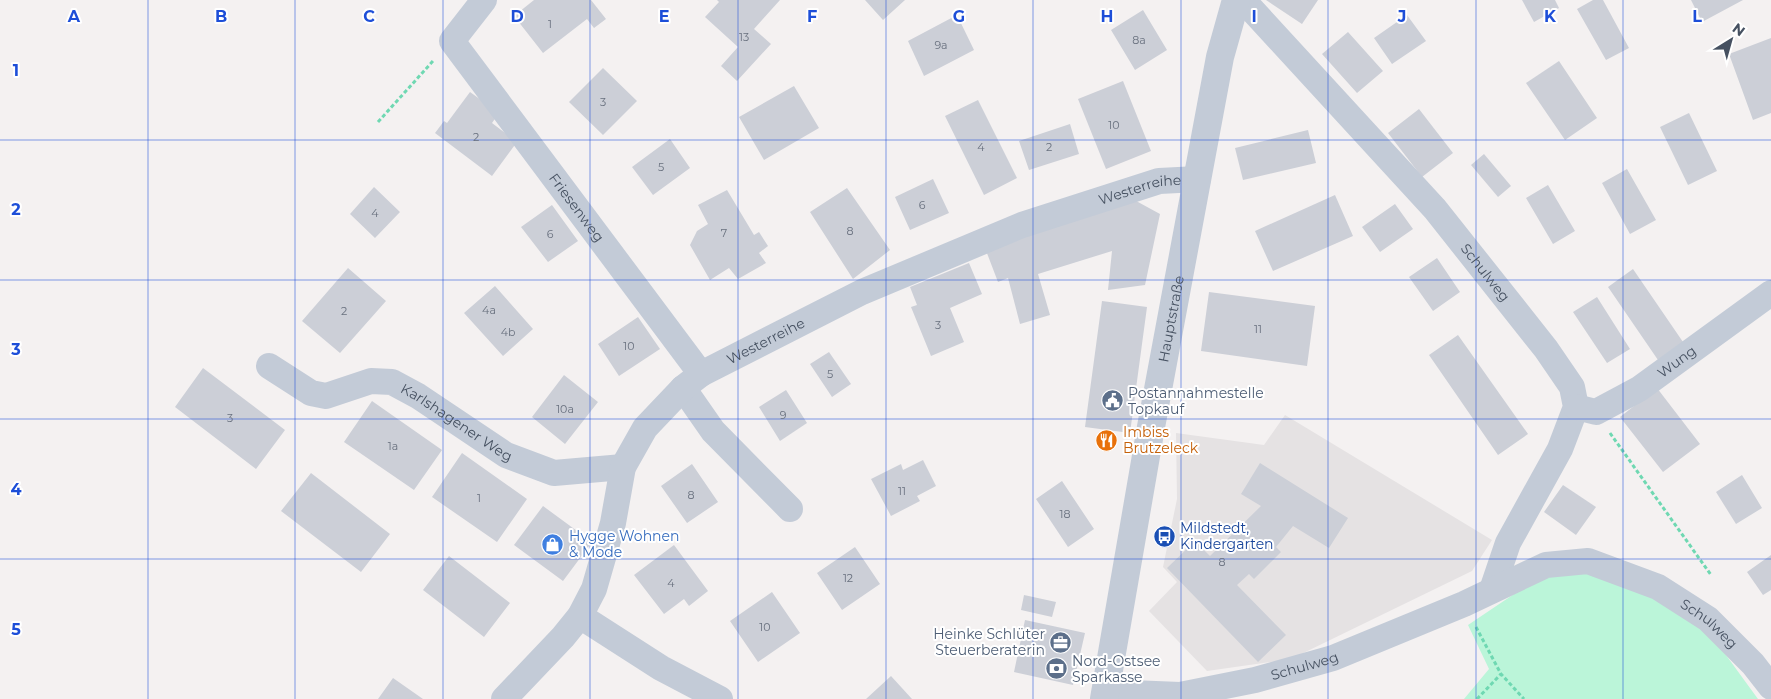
<svg xmlns="http://www.w3.org/2000/svg" width="1771" height="699" font-family="Montserrat,sans-serif">
	<style>
		.education { fill: #e5e2e3 }
		.green { fill: #bbf5d9 }
		.building { fill: #cccfd7 }
		.lines { fill: none; stroke-linecap: round; stroke-linejoin: round }
		.path { stroke: #6fd8b2; stroke-width: 3; stroke-dasharray: 4 2.5; stroke-linecap: butt }
		.minor { stroke: #c3cbd7; stroke-width: 26 }
		.tertiary { stroke: #c3cbd7; stroke-width: 28 }
		.grid { fill: none; stroke: #1d4ed8; stroke-width: 1; stroke-opacity: 0.55 }
		.labels { text-anchor: middle; dominant-baseline: central; stroke-width: 4; stroke-linejoin: round; paint-order: stroke }
		.number-label { font-size: 11px; fill: #68707e }
		.street-label { font-size: 14px; fill: #465161; stroke: #fff }
		.service-label { font-size: 14px; fill: #4e5e75; stroke: #fff; text-anchor: start }
		.food-label { font-size: 14px; fill: #c56008; stroke: #fff; text-anchor: start }
		.transit-label { font-size: 14px; fill: #164399; stroke: #fff; text-anchor: start }
		.shop-label { font-size: 14px; fill: #366cbe; stroke: #fff; text-anchor: start }
		.grid-label { font-size: 16px; text-anchor: middle; font-weight: bold; fill: #1d4ed8; stroke: #fff; stroke-width: 4; stroke-linejoin: round; paint-order: stroke }
	</style>
	<rect width="100%" height="100%" fill="#f4f1f1"/>
	<!-- education -->
	<path class="education" d="M1285,415l207,125 -20,31 -181,88 -84,12 -58,-60 28,-29 -14,-15 14,-68 -1,-66 88,12z"/>
	<!-- green -->
	<path class="green" d="M1603,572l58,22 54,46 43,59h-294l25,-30 -21,-44 76,-51z"/>
	<!-- building -->
	<path class="building" d="M534,0h57l15,19 -12,9 -7,-9 -44,34 -29,-37z
		M717,0h63l-26,29 17,15 -34,37 -16,-15 17,-19 -33,-30 14,-15z
		M865,0h40l-22,20z
		M1266,0h52l-16,24z
		M1522,0h33l4,8 -25,14z
		M1593,0h10l26,48 -23,12 -29,-51z
		M1691,0h52l-41,22z
		M1143,10l24,40 -32,20 -24,-40z
		M957,15l17,35 -50,26 -16,-35z
		M1407,15l19,26 -34,23 -18,-26z
		M1348,32l35,39 -26,22 -35,-39z
		M1771,38v75l-18,7 -24,-66z
		M1559,61l38,57 -32,22 -39,-57z
		M603,68l34,33 -34,34 -34,-33z
		M1123,81l28,70 -45,18 -28,-70z
		M794,86l25,42 -55,32 -25,-43z
		M470,92l29,21 -7,10 25,19 -25,34 -57,-43 9,-12 3,2z
		M978,100l39,78 -33,17 -39,-79z
		M1419,109l34,44 -31,24 -34,-44z
		M1689,113l28,58 -29,14 -28,-58z
		M1070,124l9,30 -50,16 -10,-29z
		M1308,130l8,33 -73,17 -8,-32z
		M670,139l20,29 -37,27 -21,-28z
		M1484,154l27,32 -13,11 -27,-32z
		M1627,169l29,51 -26,14 -28,-51z
		M933,179l16,34 -39,17 -15,-33z
		M1548,185l27,46 -22,13 -27,-46z
		M374,187l26,25 -25,26 -25,-24z
		M847,188l43,62 -37,29 -43,-67z
		M727,190l27,45 5,-3 9,14 -9,7 7,10 -28,16 -9,-11 -19,12 -20,-35 7,-14 11,-7 -10,-19z
		M1335,195l18,41 -80,35 -18,-40z
		M1127,196l33,18 -15,71 -37,5 4,-39 -74,23 12,41 -30,9 -12,-46 -10,4 -13,-34z
		M1395,204l18,25 -33,23 -18,-25z
		M552,205l26,36 -30,21 -27,-35z
		M1437,258l23,34 -27,19 -24,-34z
		M969,263l13,31 -32,14 14,34 -33,14 -20,-49 6,-2 -7,-18z
		M348,268l38,33 -46,52 -38,-32z
		M1633,269l50,73 -25,18 -50,-73z
		M495,286l38,43 -30,27 -39,-43z
		M1209,292l106,14 -8,60 -106,-15z
		M1597,297l33,52 -23,14 -34,-51z
		M1102,301l45,6 -17,126 -45,-6z
		M638,317l22,32 -41,27 -21,-32z
		M1458,335l70,99 -30,21 -69,-100z
		M829,352l22,32 -19,13 -22,-33z
		M203,368l82,62 -29,39 -81,-62z
		M564,375l34,27 -33,42 -33,-27z
		M1657,388l43,56 -37,28 -43,-55z
		M786,390l21,33 -27,18 -21,-34z
		M372,401l70,49 -28,40 -70,-48z
		M462,453l65,46 -30,43 -65,-45z
		M923,460l13,26 -19,10 3,5 -29,15 -20,-37 30,-15 2,6z
		M1260,463l88,55 -19,30 -36,-22 -17,21 5,5 -27,27 -5,-5 -12,11 49,50 -28,27 -91,-94 28,-27 15,15 51,-50 -20,-12z
		M692,464l26,38 -31,21 -26,-37z
		M311,473l79,61 -29,38 -80,-61z
		M1742,475l20,33 -26,16 -20,-32z
		M1062,481l32,48 -26,18 -32,-48z
		M1563,485l33,22 -20,28 -32,-23z
		M543,506l49,36 -29,39 -49,-36z
		M674,545l34,46 -19,15 -5,-7 -20,15 -30,-39z
		M855,547l25,37 -38,26 -25,-37z
		M1771,555v35l-8,5 -16,-23z
		M449,556l61,47 -26,34 -61,-47z
		M772,592l28,41 -42,29 -28,-41z
		M1024,595l32,7 -4,15 -31,-7z
		M1025,620l60,13 -12,52 -59,-13z
		M891,676l21,23h-46z
		M393,678l30,21h-45z"/>
	<g class="lines">
		<!-- path -->
		<path class="path" d="M378,122l55,-61
			M1610,433l101,142
			M1476,627l25,47 23,25
			M1477,699l24,-25"/>
		<!-- minor -->
		<g class="minor">
			<path id="s1" d="M484,0l-32,41 249,333"/>
			<path id="s2" d="M1243,0l192,209 111,140 26,38 4,20 -16,42 -52,94 -16,47"/>
			<path id="s3" d="M269,366l42,27 15,3 45,-15 21,1 26,14 88,59 48,18 69,-6"/>
			<path d="M683,388l30,43 77,78"/>
			<path id="s4" d="M1576,407l20,5 43,-23 132,-96"/>
			<path d="M580,616l81,52 59,31"/>
			<path id="s5" d="M1106,692l74,3 75,-15 78,-22 131,-54 82,-39 42,-4 70,26 50,32 45,45 18,23"/>
			<path id="s6" d="M504,699l59,-62 17,-21 14,-27 19,-66 10,-56 22,-39 38,-40 18,-14 161,-82 160,-67 137,-44 39,-2"/>
		</g>
		<!-- tertiary -->
		<path class="tertiary" id="s7" d="M1104,699l47,-272 69,-370 16,-57"/>
	</g>
	<!-- grid -->
	<path class="grid" d="M148,0v699M295,0v699M443,0v699M590,0v699M738,0v699M886,0v699M1033,0v699M1181,0v699M1328,0v699M1476,0v699M1623,0v699M0,140h1771M0,280h1771M0,419h1771M0,559h1771"/>
	<!-- icons -->
	<defs>
		<symbol id="civic-disc" viewBox="-11 -11 22 22"><circle r="9.5" fill="#5c6f8a" stroke="#fff"/><path d="M-.6-6.5H3V-4.5H.6V-3L4-1V1h2V6H-6V1h2V-1L-.6-3ZM-1.2 2.5V6h2.4V2.5Z" fill="#fff"/></symbol>
		<symbol id="restaurant-disc" viewBox="-11 -11 22 22"><circle r="9.5" fill="#e8710a" stroke="#fff"/><path d="M-5-6h1v4h1v-4h1v4h1v-4h1v5L-1.5 .5V6h-2V.5L-5-1ZM5-6V6H3V1.5H1.5Q1.5-4 5-6Z" fill="#fff"/></symbol>
		<symbol id="bus-disc" viewBox="-11 -11 22 22"><circle r="9.5" fill="#1a4fb4" stroke="#fff"/><path d="M-5-6H5V4H4V6H2V4H-2V6H-4V4H-5ZM-3.5-4V0h7V-4ZM-3.5 1.2v1.5H-2V1.2ZM2 1.2v1.5H3.5V1.2Z" fill="#fff"/></symbol>
		<symbol id="shop-disc" viewBox="-11 -11 22 22"><circle r="9.5" fill="#3f7fe0" stroke="#fff"/><path d="M-5-2.5h2.3a2.7 3.5 0 0 1 5.4 0H5L5.5 6h-11ZM-1.5-2.5h3a1.5 2.3 0 0 0-3 0Z" fill="#fff"/></symbol>
		<symbol id="office-disc" viewBox="-11 -11 22 22"><circle r="9.5" fill="#5c6f8a" stroke="#fff"/><path d="M-6-3h4V-5.5h4V-3h4V5H-6ZM-1-4.5V-3h2v-1.5ZM-6 0V1H6V0Z" fill="#fff"/></symbol>
		<symbol id="bank-disc" viewBox="-11 -11 22 22"><circle r="9.5" fill="#5c6f8a" stroke="#fff"/><path d="M-6-4H6V4H-6ZM0-2.3a2.3 2.3 0 1 0 0 4.6a2.3 2.3 0 1 0 0-4.6Z" fill="#fff"/></symbol>
	</defs>
	<g fill-rule="evenodd">
		<use href="#civic-disc" x="1100" y="388" width="25" height="25"/>
		<use href="#restaurant-disc" x="1094" y="428" width="25" height="25"/>
		<use href="#bus-disc" x="1152" y="524" width="25" height="25"/>
		<use href="#shop-disc" x="540" y="532" width="25" height="25"/>
		<use href="#office-disc" x="1048" y="630" width="25" height="25"/>
		<use href="#bank-disc" x="1044" y="656" width="25" height="25"/>
	</g>
	<g class="labels">
		<!-- number labels -->
		<g class="number-label">
			<text x="550" y="24">1</text>
			<text x="744" y="37">13</text>
			<text x="1139" y="40">8a</text>
			<text x="941" y="45">9a</text>
			<text x="603" y="102">3</text>
			<text x="1114" y="125">10</text>
			<text x="476" y="137">2</text>
			<text x="981" y="147">4</text>
			<text x="1049" y="147">2</text>
			<text x="661" y="167">5</text>
			<text x="922" y="205">6</text>
			<text x="375" y="213">4</text>
			<text x="850" y="231">8</text>
			<text x="724" y="233">7</text>
			<text x="550" y="234">6</text>
			<text x="489" y="310">4a</text>
			<text x="344" y="311">2</text>
			<text x="938" y="325">3</text>
			<text x="1258" y="329">11</text>
			<text x="508" y="332">4b</text>
			<text x="629" y="346">10</text>
			<text x="830" y="374">5</text>
			<text x="565" y="409">10a</text>
			<text x="783" y="415">9</text>
			<text x="230" y="418">3</text>
			<text x="393" y="446">1a</text>
			<text x="902" y="491">11</text>
			<text x="691" y="495">8</text>
			<text x="479" y="498">1</text>
			<text x="1065" y="514">18</text>
			<text x="1222" y="562">8</text>
			<text x="848" y="578">12</text>
			<text x="671" y="583">4</text>
			<text x="765" y="627">10</text>
		</g>
		<!-- street labels -->
		<g class="street-label">
			<text stroke="none"><textPath href="#s6" startOffset="869">Westerreihe</textPath></text>
			<text stroke="none"><textPath href="#s1" startOffset="260">Friesenweg</textPath></text>
			<text stroke="none"><textPath href="#s2" startOffset="365">Schulweg</textPath></text>
			<text stroke="none"><textPath href="#s7" startOffset="386">Hauptstraße</textPath></text>
			<text stroke="none"><textPath href="#s6" startOffset="464">Westerreihe</textPath></text>
			<text stroke="none"><textPath href="#s4" startOffset="116">Wung</textPath></text>
			<text stroke="none"><textPath href="#s3" startOffset="210">Karlshagener Weg</textPath></text>
			<text stroke="none"><textPath href="#s5" startOffset="644">Schulweg</textPath></text>
			<text stroke="none"><textPath href="#s5" startOffset="202">Schulweg</textPath></text>
		</g>
		<!-- service labels -->
		<g class="service-label">
			<text x="1128" y="393">Postannahmestelle<tspan x="1128" dy="16">Topkauf</tspan></text>
			<text x="1045" y="634" text-anchor="end">Heinke Schlüter<tspan x="1045" dy="16">Steuerberaterin</tspan></text>
			<text x="1072" y="661">Nord-Ostsee<tspan x="1072" dy="16">Sparkasse</tspan></text>
		</g>
		<!-- food labels -->
		<g class="food-label">
			<text x="1123" y="432">Imbiss<tspan x="1123" dy="16">Brutzeleck</tspan></text>
		</g>
		<!-- transit labels -->
		<g class="transit-label">
			<text x="1180" y="528">Mildstedt,<tspan x="1180" dy="16">Kindergarten</tspan></text>
		</g>
		<!-- shop labels -->
		<g class="shop-label">
			<text x="569" y="536">Hygge Wohnen<tspan x="569" dy="16">&amp; Mode</tspan></text>
		</g>
	</g>
	<g class="grid-label">
		<text x="74" y="22">A</text>
		<text x="221" y="22">B</text>
		<text x="369" y="22">C</text>
		<text x="517" y="22">D</text>
		<text x="664" y="22">E</text>
		<text x="812" y="22">F</text>
		<text x="959" y="22">G</text>
		<text x="1107" y="22">H</text>
		<text x="1254" y="22">I</text>
		<text x="1402" y="22">J</text>
		<text x="1550" y="22">K</text>
		<text x="1697" y="22">L</text>
		<text x="16" y="76">1</text>
		<text x="16" y="215">2</text>
		<text x="16" y="355">3</text>
		<text x="16" y="495">4</text>
		<text x="16" y="635">5</text>
	</g>
	<!-- north arrow -->
	<g transform="translate(1731 40) rotate(37)" stroke="#ffffff" stroke-width="4" paint-order="stroke">
	<path d="M0-4L9 19L0 12L-9 19Z" fill="#465161"/>
	<text y="-8" font-size="14" font-weight="bold" text-anchor="middle" fill="#465161">N</text>
	</g>
</svg>
